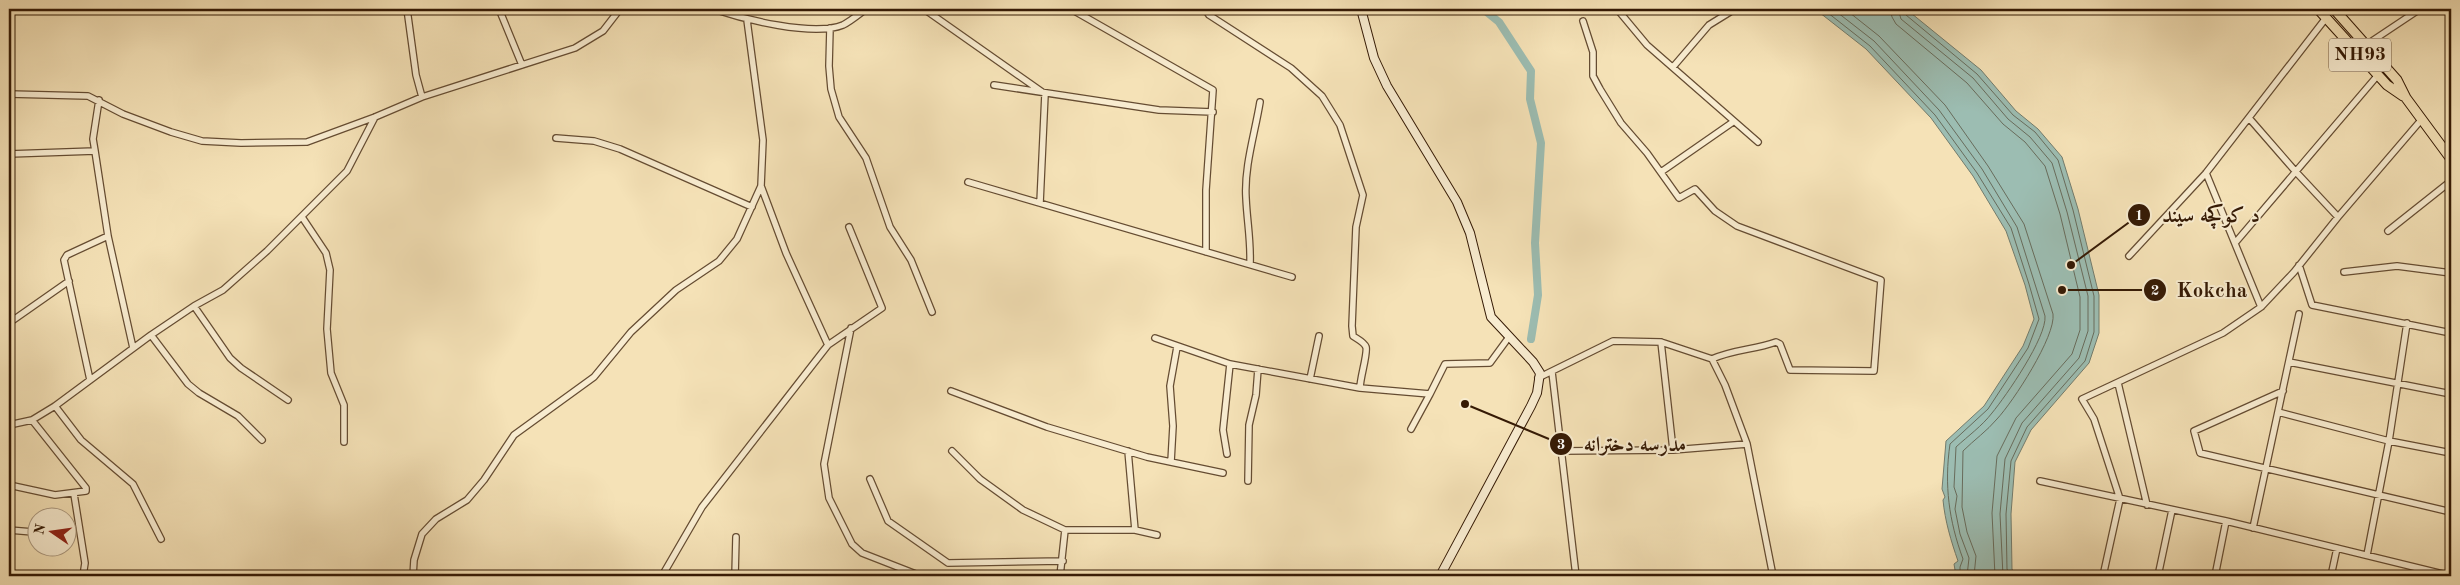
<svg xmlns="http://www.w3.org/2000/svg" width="2460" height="585" font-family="'Old Standard TT',Amiri,serif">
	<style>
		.water { fill: #9cbdb2; stroke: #737c6d }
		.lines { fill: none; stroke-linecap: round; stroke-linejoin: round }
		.shore { stroke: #686c5c; stroke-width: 1 }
		.canal { stroke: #9cbdb2; stroke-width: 8 }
		.street-casing { stroke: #654c32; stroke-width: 8 }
		.secondary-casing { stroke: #351a05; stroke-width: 10 }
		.primary-casing { stroke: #351a05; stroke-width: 11 }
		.street { stroke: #f8ecd0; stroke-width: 5.5 }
		.secondary { stroke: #f8ecd0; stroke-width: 8 }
		.primary { stroke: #f5e2b7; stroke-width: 9 }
		.labels { text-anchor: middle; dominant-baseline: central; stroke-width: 4; stroke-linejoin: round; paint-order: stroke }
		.shield { fill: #f8ecd0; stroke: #705942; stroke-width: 1 }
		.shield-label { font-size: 19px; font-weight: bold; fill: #351a05 }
		.leader { fill: none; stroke: #351a05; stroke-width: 2 }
		.callout-dot { fill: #351a05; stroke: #f8ecd0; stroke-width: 2 }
		.mark-label { font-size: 15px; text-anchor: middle; font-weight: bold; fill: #fff }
		.callout-label { font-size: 21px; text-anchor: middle; font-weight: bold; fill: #351a05; stroke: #f8ecd0; stroke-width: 4; stroke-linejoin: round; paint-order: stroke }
	</style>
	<rect width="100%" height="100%" fill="#f5e2b7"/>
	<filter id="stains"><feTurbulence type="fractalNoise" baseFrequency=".004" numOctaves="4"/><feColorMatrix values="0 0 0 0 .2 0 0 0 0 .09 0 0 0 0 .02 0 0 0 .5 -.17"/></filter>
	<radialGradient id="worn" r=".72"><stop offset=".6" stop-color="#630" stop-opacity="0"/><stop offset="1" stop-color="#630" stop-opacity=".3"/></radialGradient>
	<!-- water -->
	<path class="water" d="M1815,9h91l75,61 35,41 22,18 24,28 16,52 21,86v38l-10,30 -58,67 -16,32 -4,52 1,55 3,7h-59l-2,-12 4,-3c-7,-20 -13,-40 -15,-61l2,-3 -3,-8 4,-48 38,-35 39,-60 11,-27 -9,-34 -19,-54 -33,-55 -42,-58 -65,-69z"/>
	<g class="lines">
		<!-- shore -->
		<path class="shore" d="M1823,9l47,37 65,69 42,58 34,55 18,56 10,35 -11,29 -40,61 -38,35c-6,41 -1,77 13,115l-3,8v9
			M1833,9l41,32 65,69 43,59 35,58 28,89c2,21 -39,80 -53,97 -10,13 -24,23 -36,34l-2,40 3,9 -2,13 5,25 9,24 -2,18
			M1845,9l34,27 66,69 43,61 36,58 29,90c3,22 -40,88 -56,105 -10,12 -23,21 -34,32l-1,56 5,25 9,24 -2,20
			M1890,9l2,8 4,7 71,59 36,41 22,18 20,24 15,48 20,83v33l-8,24 -56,64 -19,38 -5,57 3,63
			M1898,9l3,10 72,59 35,41 22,18 22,26 15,49 21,84v35l-9,27 -57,65 -17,36 -5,55 3,62
			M1904,9l2,6 71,59 36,41 22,17 23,28 15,50 21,86v36l-9,29 -58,66 -16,34 -5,53 1,55 3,7"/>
		<!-- canal -->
		<path class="canal" d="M1483,9l16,13 32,49 -1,28 11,44 -6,100 3,52 -7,44"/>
		<defs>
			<path id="street" d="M407,9l9,66 6,22 153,-49 28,-17 17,-22
				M499,9l23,56
				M713,9c30,10 100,28 130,16 8,-4 16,-11 23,-16
				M924,9l121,85 -5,109
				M1071,9l142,81 -7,100v62
				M1205,9l4,6 82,53 31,28 18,29 23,70 -7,32 -4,99 1,10c4,3 11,6 13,11 2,6 -6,31 -6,41l70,6 15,-30 45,-1 19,-26
				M1617,9l30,36 111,97
				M1583,21l10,31v24l7,13 21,34 26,30 32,45 16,-9 20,22 22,15 144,54 -7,91 -84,-1 -10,-26 -4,-2c-22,8 -41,7 -64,17
				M830,28l-1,38 2,23 8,28 27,41 24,69 21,33 21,52
				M2366,45l54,-36
				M1673,67l36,-42 21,-13 -2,-3
				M994,85l165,25 54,2
				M9,94l79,2 35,18 48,18 31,9 39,2 66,-1 68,-25 47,-20
				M99,100l-6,39 2,12 13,85 25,112
				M2249,118l47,54 42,45
				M556,138l38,3 26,8 132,58
				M9,154l86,-3
				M1661,172l72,-50
				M2206,173l55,134
				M968,182l324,95
				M761,186l25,67 42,92
				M302,217l24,36 4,17 -3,59 4,44 13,32v37
				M2388,231l63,-50
				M2235,243l143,-168
				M2129,256l77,-83 120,-155
				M1250,264c1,-23 -3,-43 -4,-66 -2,-31 9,-65 14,-96
				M2299,265l13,40 139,28
				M2344,272l53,-6 54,7
				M194,306l36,52 11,10 47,32
				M9,323l60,-42
				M851,328l-27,136 5,34 23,46 10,9 59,23
				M151,335l37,49 11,9 39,23 24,24
				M1155,338l75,26 130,24
				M1661,342l12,108
				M2289,362l162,32
				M1552,372l24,204
				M1538,378l75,-37 48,1 51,17 13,26 22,59 26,132
				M1310,379l9,-43
				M90,380l-26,-120 3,-5 41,-19
				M2118,383l29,122
				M951,391l96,36 100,30 76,16
				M2283,391l-89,40 6,22 251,59
				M55,406l26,34 52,44 28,55
				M2278,412l111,29 62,12
				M9,425l23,-5 23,-14 96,-71 43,-29 29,-16 44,-39 80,-80 28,-54
				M1411,429l19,-35
				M952,451l28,28 43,31 42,20h70l22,5
				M1128,451l7,79
				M1561,451l112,-1 74,-6
				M1227,454l-4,-24 7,-66
				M1171,462l2,-36 -3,-40 7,-39
				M870,479l18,42 60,42 115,-2
				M1248,481l1,-56 7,-30 2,-26
				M2040,481l186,40 225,55
				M9,485l46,10 31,-4v-3l-54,-68
				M74,494l11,69 -2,13
				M2253,528l46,-214
				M9,530l24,2
				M2367,555l22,-114 18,-118
				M413,576l1,-16 8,-26 14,-15 31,-19 17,-20 30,-45 80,-58 37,-45 45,-42 43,-29 18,-22 24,-53 2,-46 -16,-120
				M662,576l40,-69 126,-162 54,-37 -33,-81
				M735,576l1,-39
				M1060,576l5,-46
				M2103,576l17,-77 -26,-80 -12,-20 141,-66 38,-26 33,-35 44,-55 84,-98
				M2158,576l14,-66
				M2215,576l11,-55
				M2331,576l6,-28"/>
			<path id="secondary" d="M1361,9l13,49 13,28 70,116 13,31 21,84 42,45 7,11 -3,20 -6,13 -91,170"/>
			<path id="primary" d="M2318,9l69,76 16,11
				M2334,9l63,71 9,18 45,61"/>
		</defs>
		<!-- street casing -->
		<use href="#street" class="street-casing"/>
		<!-- secondary casing -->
		<use href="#secondary" class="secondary-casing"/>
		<!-- primary casing -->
		<use href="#primary" class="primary-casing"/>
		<!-- street -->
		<use href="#street" class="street"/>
		<!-- secondary -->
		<use href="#secondary" class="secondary"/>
		<!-- primary -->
		<use href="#primary" class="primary"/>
	</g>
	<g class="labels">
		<!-- shield labels -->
		<rect class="shield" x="2329" y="38.5" width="62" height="33" rx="4"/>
		<g class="shield-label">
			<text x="2360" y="55">NH93</text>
		</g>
	</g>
	<!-- callouts -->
	<path class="leader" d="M2071 265L2139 215M2062 290L2155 290M1465 404L1561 444"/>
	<g class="callout-dot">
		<circle cx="2071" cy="265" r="5"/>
		<circle cx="2062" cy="290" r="5"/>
		<circle cx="1465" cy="404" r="5"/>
		<circle cx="2139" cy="215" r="12"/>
		<circle cx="2155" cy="290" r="12"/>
		<circle cx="1561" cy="444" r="12"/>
	</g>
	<g class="mark-label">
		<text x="2139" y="220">1</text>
		<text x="2155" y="295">2</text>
		<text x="1561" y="449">3</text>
	</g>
	<g class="callout-label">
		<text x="2211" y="222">د کوکچه سیند</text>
		<text x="2212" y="297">Kokcha</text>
		<text x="1635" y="451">مدرسه دخترانه</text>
	</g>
	<!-- margin -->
	<rect width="2460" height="585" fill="none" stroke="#f5e2b7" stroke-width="30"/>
	<rect x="10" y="10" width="2440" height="565" fill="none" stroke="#351a05" stroke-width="2.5"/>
	<rect x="15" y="15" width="2430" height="555" fill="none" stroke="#351a05"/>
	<!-- north arrow -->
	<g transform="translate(52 532) rotate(283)"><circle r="24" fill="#f8ecd0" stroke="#aa987f"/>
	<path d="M0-4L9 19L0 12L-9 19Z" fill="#8f2418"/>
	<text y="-8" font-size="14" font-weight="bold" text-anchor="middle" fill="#351a05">N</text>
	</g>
	<rect width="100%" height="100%" filter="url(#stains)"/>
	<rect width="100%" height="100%" fill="url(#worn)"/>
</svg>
